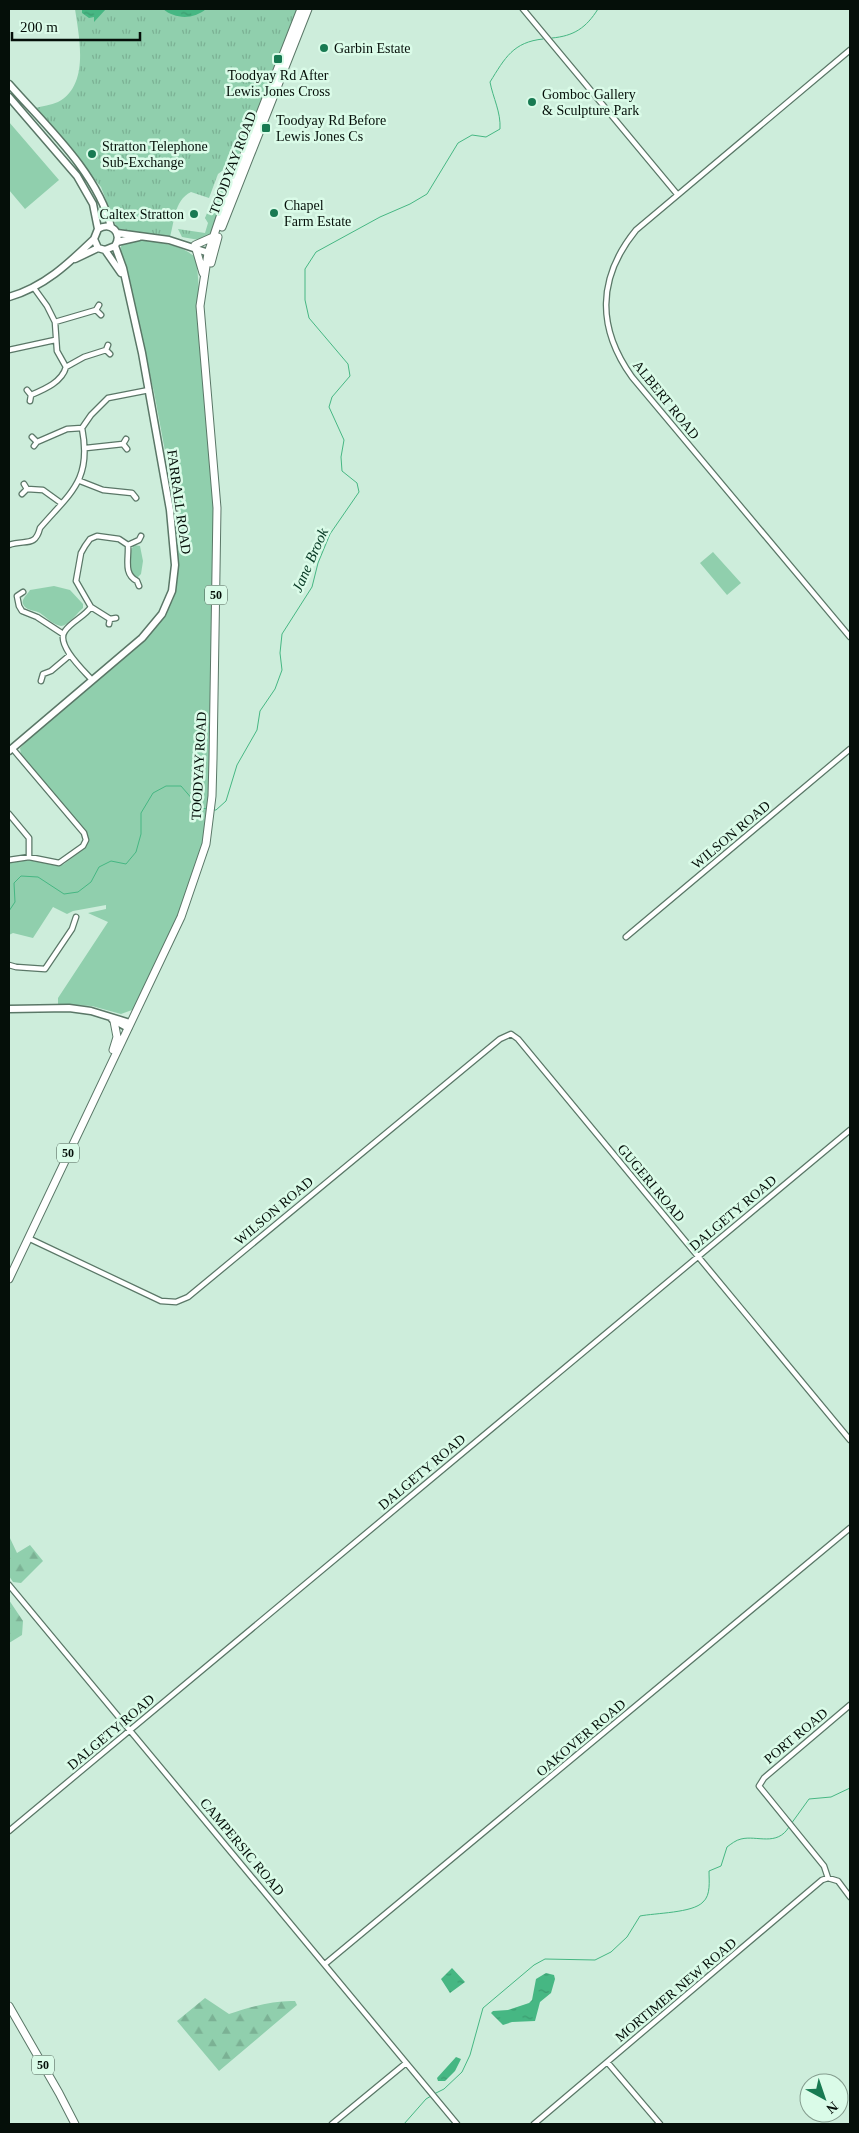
<svg xmlns="http://www.w3.org/2000/svg" width="859" height="2133" font-family="'Times New Roman',serif">
	<style>
		.grass { fill: url(#grass-tufts) }
		.forest { fill: url(#forest-firs) }
		.park { fill: #90cfad }
		.water { fill: url(#water-ripples) }
		.lines { fill: none; stroke-linecap: round; stroke-linejoin: round }
		.stream { stroke: #46b783; stroke-width: 1 }
		.street-casing { stroke: #5a7767; stroke-width: 7 }
		.secondary-casing { stroke: #5a7767; stroke-width: 9 }
		.primary-casing { stroke: #5a7767; stroke-width: 9 }
		.street { stroke: #fff; stroke-width: 4.5 }
		.secondary { stroke: #fff; stroke-width: 6 }
		.primary { stroke: #fff; stroke-width: 7 }
		.poi-dot { fill: #187a52; stroke: #dafbe8; stroke-width: 2 }
		.labels { text-anchor: middle; dominant-baseline: central; stroke-width: 5; stroke-linejoin: round; paint-order: stroke }
		.shield { fill: #dafbe8; stroke: #45564c; stroke-width: 1 }
		.shield-label { font-size: 12px; font-weight: bold; fill: #050f09 }
		.poi-label { font-size: 14px; fill: #050f09; stroke: #dafbe8; text-anchor: start }
		.street-label { font-size: 14px; fill: #050f09; stroke: #dafbe8 }
		.water-label { font-size: 15px; font-style: italic; fill: #063823; stroke: #dafbe8 }
	</style>
	<defs>
		<pattern id="grass-tufts" width="24" height="20" patternUnits="userSpaceOnUse" patternTransform="scale(1.25)"><rect width="24" height="20" fill="#90cfad"/><path d="M3 7l-1-3M5 7V3M7 7l1-3M15 17l-1-3M17 17v-4M19 17l1-3" fill="none" stroke="#7bb194"/></pattern>
		<pattern id="forest-firs" width="22" height="20" patternUnits="userSpaceOnUse" patternTransform="scale(1.25)"><rect width="22" height="20" fill="#90cfad"/><path d="M5 1l3.5 6h-7zM16 11l3.5 6h-7z" fill="#7bb194"/></pattern>
		<pattern id="water-ripples" width="26" height="14" patternUnits="userSpaceOnUse" patternTransform="scale(1.25)"><rect width="26" height="14" fill="#46b783"/><path d="M2 4q2-2 4 0t4 0M15 11q2-2 4 0t4 0" fill="none" stroke="#3c9c70"/></pattern>
	</defs>
	<rect width="100%" height="100%" fill="#cdeddb"/>
	<!-- grass -->
	<path class="grass" d="M75,9h226l-62,159 -11,3h-6l-4,3 -9,24 -18,-6c-18,9 -16,31 -22,48l-50,-11 -3,-3 -15,-39 -66,-79c7,-2 16,-3 23,-6 32,-17 21,-65 17,-93z
		M225,176l5,2v4c-7,18 -12,36 -18,53l-13,5 -17,-3 -4,-8 27,4 3,-10 -3,-5 16,-39z"/>
	<!-- forest -->
	<path class="forest" d="M9,1536l8,17 13,-8 13,16 -22,22 -8,-1 -4,-6z
		M9,1600l14,21 -1,14 -13,8z
		M205,1998l24,16c20,-7 46,-14 66,-13l2,4 -78,66 -42,-50z"/>
	<!-- park -->
	<path class="park" d="M9,122l50,58 -34,29 -16,-19z
		M136,239c14,1 44,6 55,15 4,2 5,6 6,10l20,280 -7,272 -18,73 -51,112 -9,9 -11,4 -29,-8 -34,-2v-6l50,-76 -20,-9 18,-4v-4l-33,6 -6,3 -14,-7 -20,31 -20,-5 -4,2v-72l20,-3 30,6 5,-2 22,-17 2,-8 -3,-9 -64,-75 -1,-7 5,-5 -1,-2 137,-122 12,-19 5,-24 -5,-82 -19,-102 -34,-142 2,-6z
		M134,545l6,1 3,15 -2,13 -4,4c-10,-6 -10,-24 -3,-33z
		M713,552l28,31 -14,12 -27,-32z
		M54,586l16,4 13,14v4c-6,5 -15,18 -22,18 -8,-1 -15,-9 -21,-13 -5,-3 -14,-2 -17,-9 -2,-5 5,-10 7,-14z"/>
	<!-- water -->
	<path class="water" d="M82,9h24l-12,13v-5l-5,1 -7,-5z
		M163,9h43c-13,11 -31,10 -43,0z
		M452,1968l13,14 -15,11 -9,-14z
		M546,1973l8,2 1,4 -4,14 -11,9 -5,19 -23,1 -9,3 -12,-12 2,-2 15,-1 21,-7 3,-3 4,-21z
		M456,2057l5,2 -6,12 -10,10h-7l-1,-3z"/>
	<g class="lines">
		<!-- stream -->
		<path class="stream" d="M552,38c22,-2 34,-10 46,-29
			M212,810h4l10,-9 11,-36 20,-35 3,-19 15,-22 7,-19 -2,-17 2,-19 30,-47 6,-24 12,-29 29,-42 -2,-9 -15,-12 -1,-14 3,-17 -15,-33 3,-10 18,-21 -2,-12 -39,-46 -4,-18v-31l11,-17 64,-35 30,-13 17,-10 31,-51 14,-8 14,2 14,-8c1,-17 -7,-31 -10,-47 15,-24 23,-40 53,-43
			M9,911l6,-9 -1,-19 7,-7 17,1 26,17 14,-2 13,-10 8,-15 12,-6 15,3 10,-12 5,-18v-21l12,-20 13,-7h15l19,22 8,1
			M791,1824l18,-25 22,-2 19,-9
			M434,2094l10,-5 18,-17 8,-17 13,-47 51,-43 11,-6 50,1 16,-8 16,-15 13,-21c15,-3 53,-3 63,-14 8,-7 6,-21 6,-31l12,-5 6,-19c4,-3 9,-7 14,-8 16,-4 36,8 48,-12
			M404,2124l22,-25 5,-3"/>
		<defs>
			<path id="street" d="M523,9l154,185
				M850,50l-214,180c-39,48 -39,98 -4,147l218,260
				M99,305l-3,5 5,5
				M55,322l41,-12
				M108,345l-2,5 4,4
				M9,350l46,-10
				M66,367l18,-10 22,-7
				M27,390l4,5 -1,6
				M31,395c14,-6 31,-13 35,-28l-9,-16 -2,-29 -8,-16 -13,-18
				M32,437l5,5 -3,4
				M126,439l-3,5 4,5
				M37,442l30,-13 15,-1
				M86,448l37,-4
				M80,481l23,9 29,3 4,5
				M27,489l16,1 18,13
				M22,494l5,-5 -3,-5
				M9,545c16,-6 26,3 31,-17 31,-36 52,-48 42,-100l9,-13 17,-17 41,-8
				M128,545l11,-5 2,-4
				M23,592l-6,4 2,10 3,5 15,6 26,17
				M91,607l19,12
				M109,624l1,-5 6,-1
				M92,680c-8,-9 -37,-36 -27,-49 7,-10 19,-14 26,-24l-15,-26 5,-28 4,-7 5,-7 7,-3 22,3 9,6c1,14 -5,29 9,36l2,5
				M41,681l2,-7 8,-3 19,-16
				M9,814l20,24v19
				M9,860l20,-3 30,6 24,-17 3,-6 -2,-7 -72,-85
				M626,937l224,-188
				M9,965l7,2 29,2 27,-40 4,-12
				M28,1238l133,63 15,1 12,-5 312,-258 11,-5 7,5 332,401
				M9,1585l448,539
				M9,1831l841,-701
				M828,1878l-4,-12 -65,-80 5,-8 86,-73
				M325,1964l525,-436
				M608,2063l52,61
				M332,2124l74,-61
				M534,2124l288,-244 6,-2 10,3 12,16"/>
			<path id="secondary" d="M9,84c36,41 89,89 102,143
				M9,97l68,79 16,28 5,25
				M117,233l52,7 43,14
				M117,242l22,-5
				M105,250l16,23
				M75,259l23,-11
				M9,297c35,-10 59,-33 85,-58
				M9,751l133,-113 20,-24 10,-23 3,-26 -5,-55 -28,-157 -19,-85 -8,-22c8,-13 -4,-25 -17,-17l-4,10 4,9 7,2 10,-4
				M9,1009l60,-1 22,3 39,12
				M112,1019l16,9"/>
			<path id="primary" d="M222,227l86,-218
				M195,245l18,-8
				M196,249l7,24
				M211,263l7,-26
				M113,1050l4,-13 -3,-16
				M9,1279l172,-362 25,-73 6,-48 1,-37 4,-251 -17,-202 8,-53 14,-42 79,-202
				M9,2006l50,87 16,31"/>
		</defs>
		<!-- street casing -->
		<use href="#street" class="street-casing"/>
		<!-- secondary casing -->
		<use href="#secondary" class="secondary-casing"/>
		<!-- primary casing -->
		<use href="#primary" class="primary-casing"/>
		<!-- street -->
		<use href="#street" class="street"/>
		<!-- secondary -->
		<use href="#secondary" class="secondary"/>
		<!-- primary -->
		<use href="#primary" class="primary"/>
	</g>
	<!-- markers -->
	<g class="poi-dot">
		<circle cx="324" cy="48" r="5"/>
		<rect x="273" y="54" width="10" height="10" rx="2.5"/>
		<circle cx="532" cy="102" r="5"/>
		<rect x="261" y="123" width="10" height="10" rx="2.5"/>
		<circle cx="92" cy="154" r="5"/>
		<circle cx="274" cy="213" r="5"/>
		<circle cx="194" cy="214" r="5"/>
	</g>
	<g class="labels">
		<!-- shield labels -->
		<g class="shield">
			<rect x="205" y="585.5" width="22" height="19" rx="4"/>
			<rect x="57" y="1143.5" width="22" height="19" rx="4"/>
			<rect x="32" y="2055.5" width="22" height="19" rx="4"/>
		</g>
		<g class="shield-label">
			<text x="216" y="595">50</text>
			<text x="68" y="1153">50</text>
			<text x="43" y="2065">50</text>
		</g>
		<!-- poi labels -->
		<g class="poi-label">
			<text x="334" y="48">Garbin Estate</text>
			<text x="278" y="75" text-anchor="middle">Toodyay Rd After<tspan x="278" dy="16">Lewis Jones Cross</tspan></text>
			<text x="542" y="94">Gomboc Gallery<tspan x="542" dy="16">&amp; Sculpture Park</tspan></text>
			<text x="276" y="120">Toodyay Rd Before<tspan x="276" dy="16">Lewis Jones Cs</tspan></text>
			<text x="102" y="146">Stratton Telephone<tspan x="102" dy="16">Sub-Exchange</tspan></text>
			<text x="284" y="205">Chapel<tspan x="284" dy="16">Farm Estate</tspan></text>
			<text x="184" y="214" text-anchor="end">Caltex Stratton</text>
		</g>
		<!-- street labels -->
		<g class="street-label">
			<text transform="translate(233 163) rotate(-69)">TOODYAY ROAD</text>
			<text transform="translate(666 400) rotate(51)">ALBERT ROAD</text>
			<text transform="translate(179 502) rotate(82)">FARRALL ROAD</text>
			<text transform="translate(199 766) rotate(-87)">TOODYAY ROAD</text>
			<text transform="translate(731 835) rotate(-40)">WILSON ROAD</text>
			<text transform="translate(651 1183) rotate(50)">GUGERI ROAD</text>
			<text transform="translate(274 1211) rotate(-40)">WILSON ROAD</text>
			<text transform="translate(733 1213) rotate(-40)">DALGETY ROAD</text>
			<text transform="translate(422 1472) rotate(-40)">DALGETY ROAD</text>
			<text transform="translate(111 1732) rotate(-40)">DALGETY ROAD</text>
			<text transform="translate(796 1736) rotate(-40)">PORT ROAD</text>
			<text transform="translate(581 1738) rotate(-40)">OAKOVER ROAD</text>
			<text transform="translate(242 1847) rotate(50)">CAMPERSIC ROAD</text>
			<text transform="translate(676 1990) rotate(-40)">MORTIMER NEW ROAD</text>
		</g>
		<!-- water labels -->
		<g class="water-label">
			<text transform="translate(310 560) rotate(-66)">Jane Brook</text>
		</g>
	</g>
	<!-- border -->
	<rect width="859" height="2133" fill="none" stroke="#050f09" stroke-width="20"/>
	<!-- north arrow -->
	<g transform="translate(824 2098) rotate(140)"><circle r="24" fill="#dafbe8" stroke="#859d8f"/>
	<path d="M0-4L9 19L0 12L-9 19Z" fill="#187a52"/>
	<text y="-8" font-size="14" font-weight="bold" text-anchor="middle" fill="#050f09">N</text>
	</g>
	<!-- scale -->
	<path d="M12 32v8h128v-8" fill="none" stroke="#050f09" stroke-width="2.5"/>
	<text x="20" y="32" font-size="15" fill="#050f09" stroke="#dafbe8" stroke-width="4" paint-order="stroke">200 m</text>
</svg>
